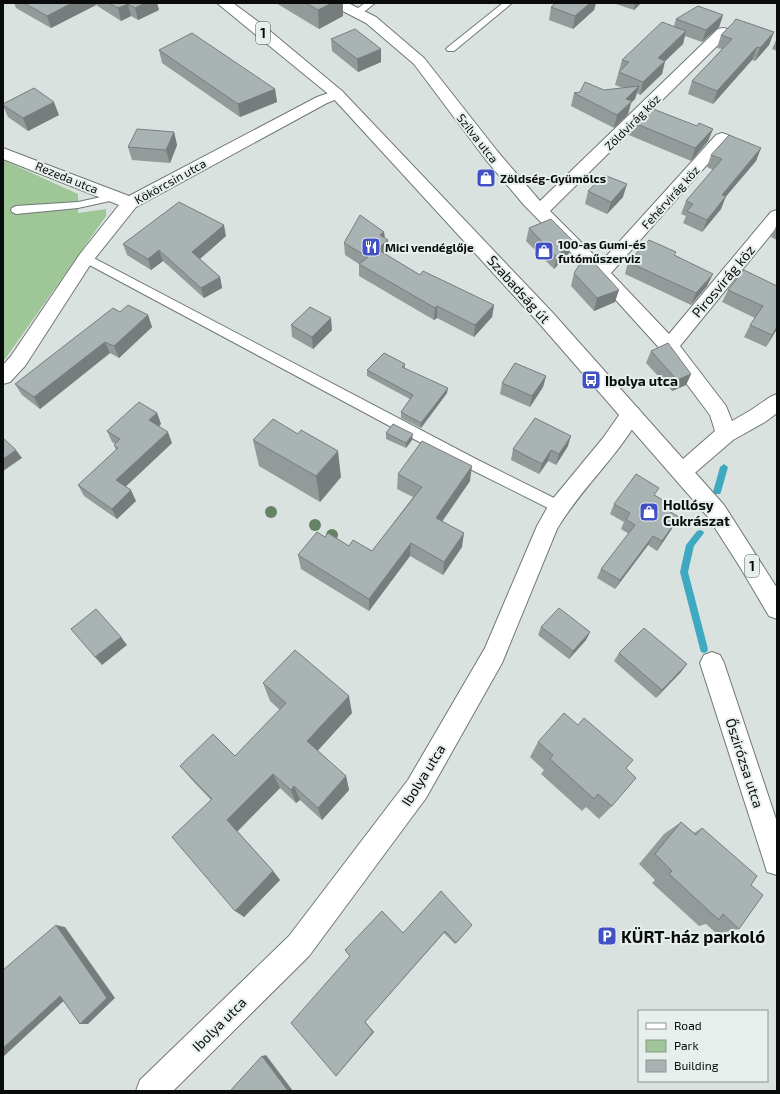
<svg xmlns="http://www.w3.org/2000/svg" width="780" height="1094" font-family="'Exo 2',sans-serif">
	<style>
		.green { fill: #9fc696 }
		.lines { fill: none; stroke-linecap: round; stroke-linejoin: round }
		.stream { fill: #3ea9c1; fill-rule: evenodd }
		.service-casing { stroke: #717876; stroke-width: 2 }
		.minor-casing { stroke: #717876; stroke-width: 2 }
		.primary-casing { stroke: #717876; stroke-width: 2 }
		.service { fill: #fff; fill-rule: evenodd }
		.minor { fill: #fff; fill-rule: evenodd }
		.primary { fill: #fff; fill-rule: evenodd }
		.tree { fill: #668264 }
		.wall { fill: #929a9a }
		.shaded-wall { fill: #777d7d }
		.building { fill: #aab3b3; stroke: #777d7d }
		.labels { text-anchor: middle; dominant-baseline: central; stroke-width: 4; stroke-linejoin: round; paint-order: stroke }
		.far-street-label { font-size: 12px; fill: #090c0b; stroke: #e6efec }
		.far-poi-label { font-size: 12px; font-weight: bold; fill: #090c0b; stroke: #e6efec; text-anchor: start }
		.shield { fill: #e6efec; stroke: #4b504e; stroke-width: 1 }
		.shield-label { font-size: 13px; font-weight: bold; fill: #090c0b }
		.street-label { font-size: 14px; fill: #090c0b; stroke: #e6efec }
		.poi-label { font-size: 14px; font-weight: bold; fill: #090c0b; stroke: #e6efec; text-anchor: start }
		.near-poi-label { font-size: 17px; font-weight: bold; fill: #090c0b; stroke: #e6efec; text-anchor: start }
	</style>
	<rect width="100%" height="100%" fill="#d9e2df"/>
	<!-- green -->
	<path class="green" d="M3,160l75,34v19l28,-4v7l-103,146z"/>
	<g class="lines">
		<!-- stream -->
		<path class="stream" d="M724,464l4,3 -7,25 -1,2h-6l-1,-2 7,-25z
			M700,530l3,1 1,2 -10,13 -6,26 20,77 -1,3 -3,1 -3,-1 -1,-3 -20,-77 6,-27 11,-14z"/>
		<defs>
			<path id="service" d="M365,3h10l-15,12h-6l-1,-2 1,-2z
				M503,3h9l-58,48h-6l-2,-2 2,-2z
				M115,194l4,1 1,2 -1,2 -41,9 -62,6 -4,-2 -1,-2 1,-2 4,-2 62,-4z
				M86,254l390,205 88,44 2,4 -2,4 -5,2 -5,-2 -88,-44 -384,-206 -2,-3 2,-3z"/>
			<path id="minor" d="M331,3h17l28,14 48,41 74,94 42,49 178,-172 5,-1 5,1 2,3 -2,3 -178,176 51,51 115,-127 6,-2 6,2 2,3 -2,3 -117,132 58,61 102,-122 6,-2v17l-97,119 46,60 6,15 19,-11 19,-13 7,-3v19l-12,9 -32,18 -44,38 -7,3 -7,-3 -3,-6 3,-6 40,-35 -5,-16 -48,-64 -67,-74 -71,-72 -38,-45 -72,-96 -48,-41 -33,-17z
				M337,90l5,1 2,3 -2,3 -15,6 -191,104 -44,55 -67,104 -15,16 -7,2v-19l8,-9 69,-102 39,-49 -116,-46v-11l126,48 188,-99z
				M631,406l7,2 3,6c-22,42 -60,74 -84,115l-55,134 -76,135 -117,158 -136,135h-37l4,-11 149,-144 119,-156 77,-132 52,-122 14,-25 52,-63 21,-30z
				M712,652l8,3 4,8 53,159v53l-10,-3 -3,-10 -64,-199 4,-8z"/>
			<path id="primary" d="M217,3h16l31,23 78,65 210,221 172,193 53,83v31l-8,-3 -29,-49 -32,-50 -170,-195 -206,-225z"/>
		</defs>
		<!-- service casing -->
		<use href="#service" class="service-casing"/>
		<!-- minor casing -->
		<use href="#minor" class="minor-casing"/>
		<!-- primary casing -->
		<use href="#primary" class="primary-casing"/>
		<!-- service -->
		<use href="#service" class="service"/>
		<!-- minor -->
		<use href="#minor" class="minor"/>
		<!-- primary -->
		<use href="#primary" class="primary"/>
	</g>
	<!-- trees -->
	<g class="tree">
		<circle cx="271" cy="512" r="6"/>
		<circle cx="315" cy="525" r="6"/>
		<circle cx="332" cy="535" r="6"/>
	</g>
	<!-- wall -->
	<path class="wall" d="M14,3h143l2,7 -21,10 -7,-4 -10,5 -25,-16 -45,23 -35,-20z
		M276,3h67v13l-24,13z
		M556,3h40l-2,7 -21,19 -24,-9 2,-13z
		M613,3h28l-7,7z
		M723,15l-4,12 -17,15 -17,-6 -2,8 -18,17 -3,13 -22,21 -3,-2 -2,6 -4,4 -3,11 -14,14 -43,-22 3,-13 49,-5 -8,-3 7,-25 52,-34 2,-7z
		M774,32l-5,13 -14,16 -3,-1 -39,44 -25,-10 4,-13 30,-32 -5,-1 4,-13z
		M777,38v13l-5,-2z
		M331,39l50,10v13l-23,10 -26,-21z
		M159,50l116,39 2,13 -37,15 -78,-54z
		M3,104l56,11 -31,16 -20,-14 -5,-11z
		M632,122l65,4 16,3 -5,12 -17,20 -62,-26z
		M174,132l3,13 -7,18 -38,-3 -4,-13z
		M761,148l-5,13 -30,35 -5,13 -19,23 -19,-9 3,-7 -5,-2 5,-13 27,-31 -6,-3 4,-12z
		M588,191l35,6 -16,17 -22,-10z
		M777,224v16l-6,-3z
		M529,228l40,25 -15,16 -28,-28z
		M384,232l1,6 3,15 -2,2 34,20 74,30 -2,12 -18,20 -37,-19 -3,2 -75,-44v-12l-14,-9 -1,-12z
		M226,236l-26,23 20,18 2,11 -18,10 -41,-37 -12,9 -24,-15 -4,-11z
		M628,262l79,24 -16,19 -66,-31z
		M574,273l41,29 -21,9 -23,-25z
		M777,286v43l-11,18 -22,-10 6,-12 5,-7 -33,-16 6,-12z
		M148,315l4,12 -33,31 -9,-5 -70,56 -18,-14 -7,-11z
		M291,325l41,5 -19,19 -21,-12z
		M651,351l40,23 -5,11 -14,6 -26,-28z
		M405,364v4l42,25 -26,35 -20,-10v-6l9,-13 -43,-23v-6z
		M546,376l-3,11 -13,20 -30,-13 2,-11z
		M157,413l4,11 -2,2 13,17 -47,44 11,14 -19,18 -33,-23 -6,-11 38,-35 -2,-5 1,-1 -3,-2 -5,-11z
		M386,433l26,7 -6,8 -20,-9z
		M253,440l88,37 -21,25 -61,-36z
		M568,446l-12,19 -8,-4 -9,13 -28,-14 2,-11z
		M398,474l72,7 -28,40 20,26 -19,28 -33,-19 -41,55 -68,-42 -3,-14 51,-9 23,5 41,-54 -16,-8z
		M655,495l10,14 8,18 -16,24 -9,-6 -33,44 -18,-11 4,-9 28,-35 -8,-5 3,-7 -14,-8 4,-10z
		M541,627l49,5 -4,8 -17,19 -31,-24z
		M619,653l62,19 -25,26 -42,-37z
		M263,683l89,30 -35,38 29,25 3,14 -27,30 -22,-20 -4,3 -16,-15 -43,43 36,40 7,9 -36,37 -33,-117 -19,-20 -12,-14 55,-10 45,-46 -10,-9z
		M538,742l88,26 -14,38 -13,13 -13,-12 -4,4 -41,-37 3,-4 -14,-13z
		M681,822l13,11 8,-5 49,57 -12,44 -22,5 -11,-10 -7,2 -47,-43 3,-3 -16,-16 25,-30z
		M472,925l-17,19 -11,-11 -79,89 9,10 -38,44 14,-120 -5,-6z"/>
	<!-- shaded-wall -->
	<path class="shaded-wall" d="M72,3h23l1,2 -45,23 -4,-12z
		M145,3h12l2,7 -21,10 -3,-12z
		M332,3h11v13l-24,13 -1,-19z
		M590,3h6l-2,7 -21,19 2,-13z
		M635,3h6l-7,7z
		M128,4l3,12 -10,5 -3,-13z
		M723,15l-4,12 -17,15 4,-12z
		M686,31l-3,13 -24,23 6,-6 -3,13 -22,21 3,-13 15,-24z
		M774,32l-5,13 -14,16 5,-13z
		M757,47l-5,13 -39,44 4,-13z
		M381,49v13l-23,10 -1,-13z
		M639,86l-4,13 -4,4 -3,11 -14,14 3,-13 9,-16z
		M275,89l2,13 -37,15 -2,-13z
		M54,102l5,13 -31,16 -5,-13z
		M713,129l-5,12 -17,20 4,-13z
		M174,132l3,13 -7,18 -4,-13z
		M761,148l-5,13 -39,46 5,-12z
		M627,184l-4,13 -16,17 4,-12z
		M726,196l-5,13 -19,23 5,-12z
		M224,225l2,11 -31,27 -3,-11z
		M384,232l1,11 3,-3v13l-11,9v-13l3,-14z
		M572,240l-3,13 -15,16 3,-12z
		M159,250l4,11 -12,9 -3,-11z
		M713,274l-6,12 -16,19 5,-12z
		M220,277l2,11 -18,10 -3,-10z
		M619,290l-4,12 -21,9 3,-13z
		M494,305l-2,12 -18,20 1,-12z
		M437,306v12l-3,2 1,-12z
		M148,315l4,12 -33,31 -5,-12z
		M331,318l1,12 -19,19 -1,-12z
		M777,327v2l-11,18 6,-12z
		M105,342l5,11 -70,56 -6,-12z
		M691,374l-5,11 -14,6 5,-11z
		M546,376l-3,11 -13,20 2,-11z
		M448,388l-1,5 -26,35v-5z
		M157,413l4,11 -7,7 -5,-11z
		M168,432l4,11 -51,48 -5,-11z
		M413,434l-1,6 -6,8v-5z
		M571,436l-3,10 -12,19 3,-11z
		M16,450l6,8 -19,13v-12z
		M551,450l-3,11 -9,13 3,-10z
		M338,451l3,26 -21,25 -4,-26z
		M472,466l-2,15 -35,51 1,-14z
		M131,490l5,11 -19,18 -5,-10z
		M679,517l-6,10 -16,24 5,-10z
		M464,533l-2,14 -19,28 1,-13z
		M653,536l-5,9 -33,44 5,-9z
		M411,543l-1,13 -41,55v-12z
		M590,632l-4,8 -17,19 4,-8z
		M121,637l6,8 -25,20 -7,-8z
		M687,664l-6,8 -25,26 6,-8z
		M349,696l3,17 -40,44 -5,-16z
		M273,774l7,14 -43,44 -10,-12z
		M346,776l3,14 -27,30 -4,-12z
		M294,786l6,14 -4,3 -5,-13z
		M273,871l7,9 -36,37 -9,-6z
		M56,925l9,2 50,71 -27,26h-8z
		M445,931l-80,91 9,10 -38,44 29,-54z
		M60,996h9l-66,61v-9z
		M266,1055l27,36h-5l-26,-35z"/>
	<!-- building -->
	<path class="building" d="M24,3h48l-25,13z
		M109,3h36l-10,5 -7,-4 -10,4z
		M306,3h26l-14,7z
		M556,3h34l-15,13 -24,-9z
		M698,6l25,9 -17,15 -30,-11z
		M736,19l38,13 -14,16 -3,-1 -40,44 -25,-10 40,-42 -11,-4 12,-12z
		M662,22l24,9 -28,27 7,3 -22,21 -24,-10 10,-10 -7,-2z
		M355,29l26,20 -24,10 -26,-20z
		M192,33l83,56 -37,15 -79,-54z
		M585,82l19,8 35,-4 -13,13 6,2 -15,14 -43,-22 6,-1z
		M34,88l20,14 -31,16 -20,-13v-1z
		M648,107l49,19 2,-3 14,6 -18,19 -63,-26z
		M137,129l37,3 -8,18 -38,-3z
		M729,135l32,13 -39,47 4,1 -19,24 -20,-9 6,-7 -7,-3 36,-42 -11,-4z
		M604,175l23,9 -16,18 -23,-11z
		M179,202l45,23 -32,27 28,25 -19,11 -42,-38 -11,9 -25,-15z
		M360,215l24,17 -4,3 8,5 -11,9 43,26 3,-4 71,34 -19,20 -38,-19 -2,2 -76,-44 9,-7 -24,-14z
		M551,219l21,21 -15,17 -28,-29z
		M649,240l27,12 -2,3 39,19 -17,19 -68,-31z
		M586,255l11,11 22,24 -22,8 -23,-25z
		M744,270l33,16v41l-5,8 -22,-10 13,-19 -35,-16z
		M128,305l20,10 -34,31 -9,-4 -71,55 -19,-13 98,-76 7,4z
		M310,307l21,11 -19,19 -21,-12z
		M668,343l23,31 -14,6 -26,-29z
		M384,353l21,11 -3,3 46,21 -27,35 -20,-11 12,-17 -46,-25z
		M515,363l31,13 -14,20 -30,-13z
		M139,402l18,11 -8,7 19,12 -52,48 15,10 -19,19 -34,-24 40,-37 -4,-3 6,-6 -13,-8z
		M535,418l36,18 -12,18 -8,-4 -9,14 -29,-15z
		M273,419l25,15 3,-4 37,21 -22,25 -63,-36z
		M393,424l20,10 -7,9 -20,-10z
		M3,438l13,12 -13,9z
		M422,441l50,25 -36,52 28,15 -20,29 -33,-19 -42,56 -71,-44 19,-23 8,5 3,-4 21,13 4,-6 19,11 50,-64 -24,-13z
		M636,474l23,14 -5,7 14,8 -4,5 15,9 -17,24 -9,-5 -33,44 -19,-11 34,-44 -9,-6 4,-6 -16,-9z
		M559,608l31,24 -17,19 -32,-24z
		M96,609l25,28 -26,20 -24,-28z
		M644,628l43,36 -25,26 -43,-37z
		M295,650l54,46 -42,45 39,35 -28,32 -24,-22 -3,4 -18,-16 -46,46 46,51 -38,40 -63,-74 40,-38 -32,-33 33,-32 22,22 51,-53 -23,-20z
		M564,713l14,12 6,-7 49,42 -7,8 10,10 -24,28 -14,-12 -4,5 -44,-40 3,-4 -15,-13z
		M681,822l15,13 6,-7 55,48 -6,9 12,10 -24,34 -16,-15 -4,6 -50,-46 3,-3 -17,-17z
		M441,891l31,34 -16,18 -11,-12 -80,91 8,10 -37,44 -45,-53 59,-67 -5,-6 37,-39 21,22z
		M56,925l51,73 -27,26 -20,-28 -57,52v-78z
		M262,1056l26,35h-58z"/>
	<!-- icons -->
	<defs>
		<symbol id="shop-square" viewBox="-11 -11 22 22"><rect x="-9" y="-9" width="18" height="18" rx="4" fill="#4150c4" stroke="#e6efec"/><path d="M-5-2.5h2.3a2.7 3.5 0 0 1 5.4 0H5L5.5 6h-11ZM-1.5-2.5h3a1.5 2.3 0 0 0-3 0Z" fill="#fff"/></symbol>
		<symbol id="restaurant-square" viewBox="-11 -11 22 22"><rect x="-9" y="-9" width="18" height="18" rx="4" fill="#4150c4" stroke="#e6efec"/><path d="M-5-6h1v4h1v-4h1v4h1v-4h1v5L-1.5 .5V6h-2V.5L-5-1ZM5-6V6H3V1.5H1.5Q1.5-4 5-6Z" fill="#fff"/></symbol>
		<symbol id="bus-square" viewBox="-11 -11 22 22"><rect x="-9" y="-9" width="18" height="18" rx="4" fill="#4150c4" stroke="#e6efec"/><path d="M-5-6H5V4H4V6H2V4H-2V6H-4V4H-5ZM-3.5-4V0h7V-4ZM-3.5 1.2v1.5H-2V1.2ZM2 1.2v1.5H3.5V1.2Z" fill="#fff"/></symbol>
		<symbol id="parking-square" viewBox="-11 -11 22 22"><rect x="-9" y="-9" width="18" height="18" rx="4" fill="#4150c4" stroke="#e6efec"/><path d="M-3.5-5.5H1a3.5 3.5 0 0 1 0 7H-1V5.5H-3.5ZM-1-3.4V-.6H.8a1.4 1.4 0 0 0 0-2.8Z" fill="#fff"/></symbol>
	</defs>
	<g fill-rule="evenodd">
		<use href="#shop-square" x="475" y="167" width="22" height="22"/>
		<use href="#restaurant-square" x="360" y="236" width="22" height="22"/>
		<use href="#shop-square" x="533" y="240" width="22" height="22"/>
		<use href="#bus-square" x="580" y="369" width="22" height="22"/>
		<use href="#shop-square" x="638" y="501" width="22" height="22"/>
		<use href="#parking-square" x="596" y="925" width="22" height="22"/>
	</g>
	<g class="labels">
		<!-- far-street labels -->
		<g class="far-street-label">
			<text transform="translate(632 122) rotate(-45)">Zöldvirág köz</text>
			<text transform="translate(478 138) rotate(52)">Szilva utca</text>
			<text transform="translate(67 177) rotate(22)">Rezeda utca</text>
			<text transform="translate(170 181) rotate(-29)">Kökörcsin utca</text>
			<text transform="translate(670 197) rotate(-48)">Fehérvirág köz</text>
		</g>
		<!-- far-poi labels -->
		<g class="far-poi-label">
			<text x="500" y="178">Zöldség-Gyümölcs</text>
			<text x="558" y="244">100-as Gumi-és<tspan x="558" dy="14">futóműszerviz</tspan></text>
			<text x="385" y="247">Mici vendéglője</text>
		</g>
		<!-- shield labels -->
		<g class="shield">
			<rect x="256" y="22" width="14" height="22" rx="3"/>
			<rect x="745" y="555" width="14" height="22" rx="3"/>
		</g>
		<g class="shield-label">
			<text x="263" y="33">1</text>
			<text x="752" y="566">1</text>
		</g>
		<!-- street labels -->
		<g class="street-label">
			<text transform="translate(723 281) rotate(-50)">Pirosvirág köz</text>
			<text transform="translate(519 289) rotate(48)">Szabadság út</text>
			<text transform="translate(745 763) rotate(72)">Őszirózsa utca</text>
			<text transform="translate(423 775) rotate(-58)">Ibolya utca</text>
			<text transform="translate(219 1024) rotate(-45)">Ibolya utca</text>
		</g>
		<!-- poi labels -->
		<g class="poi-label">
			<text x="605" y="380">Ibolya utca</text>
			<text x="663" y="504">Hollósy<tspan x="663" dy="16">Cukrászat</tspan></text>
		</g>
		<!-- near-poi labels -->
		<g class="near-poi-label">
			<text x="621" y="936">KÜRT-ház parkoló</text>
		</g>
	</g>
	<!-- border -->
	<rect width="780" height="1094" fill="none" stroke="#090c0b" stroke-width="8"/>
	<!-- legend -->
	<rect x="638" y="1010" width="130" height="72" fill="#e6efec" stroke="#8e9492"/>
	<rect x="646" y="1023" width="20" height="6" fill="#ffffff" stroke="#8e9492"/>
	<text x="674" y="1030" font-size="12" fill="#090c0b">Road</text>
	<rect x="646" y="1040" width="20" height="12" fill="#9fc696" stroke="#8e9492"/>
	<text x="674" y="1050" font-size="12" fill="#090c0b">Park</text>
	<rect x="646" y="1060" width="20" height="12" fill="#aab3b3" stroke="#8e9492"/>
	<text x="674" y="1070" font-size="12" fill="#090c0b">Building</text>
</svg>
